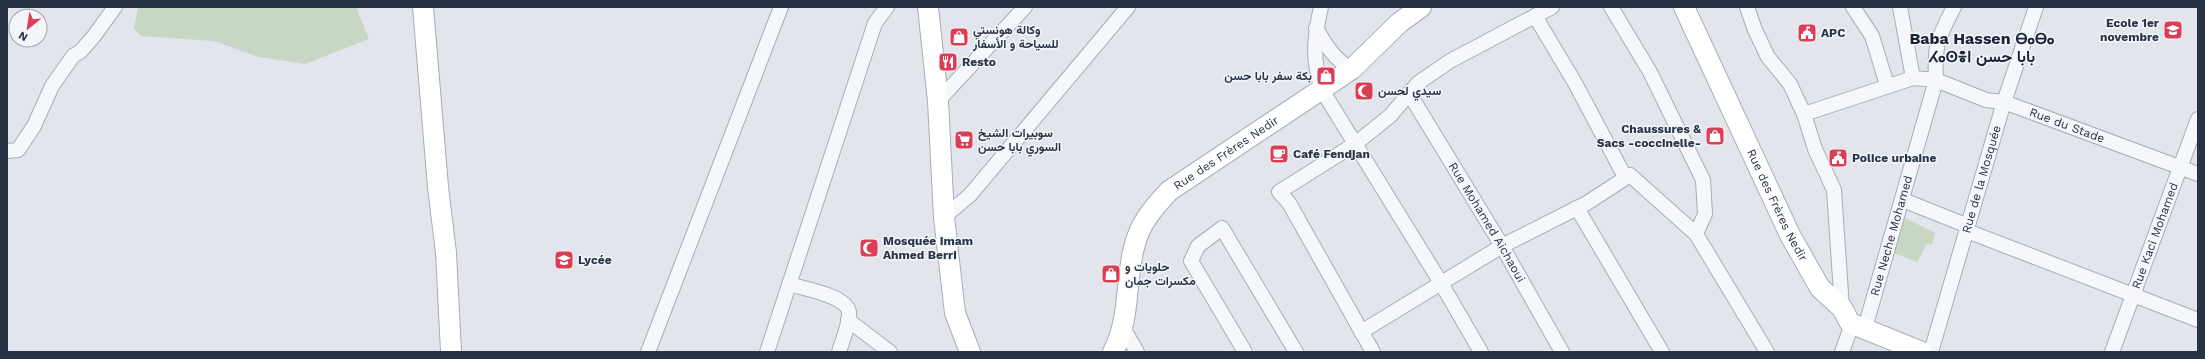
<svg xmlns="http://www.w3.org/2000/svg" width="2205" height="359" font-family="'Work Sans',Vazirmatn,'Noto Sans Tifinagh',sans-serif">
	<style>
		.green { fill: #c8d7c3 }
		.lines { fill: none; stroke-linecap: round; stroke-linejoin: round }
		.street-casing { stroke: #a6adb7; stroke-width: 16 }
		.secondary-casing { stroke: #a6adb7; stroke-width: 22 }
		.street { stroke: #f6f7fa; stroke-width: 14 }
		.secondary { stroke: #fff; stroke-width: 20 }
		.labels { text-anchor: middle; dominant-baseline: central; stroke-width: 3; stroke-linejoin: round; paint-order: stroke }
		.poi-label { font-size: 12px; font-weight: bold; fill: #283346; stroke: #f2f5f9; text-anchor: start }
		.street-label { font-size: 12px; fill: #283346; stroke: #f2f5f9 }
		.district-label { font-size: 16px; font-weight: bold; fill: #1b2437; stroke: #f2f5f9 }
	</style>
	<rect width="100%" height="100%" fill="#e2e6ec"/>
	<!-- green -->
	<path class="green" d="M138,7h218l13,32 -64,25 -46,-7 -45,-16 -73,-5 -7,-7z
		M1901,216l34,17 -3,12 -5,-1 -10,18 -26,-10z"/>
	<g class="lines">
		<defs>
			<g id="street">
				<path d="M1321,7c-7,31 -9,52 1,83l119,193 40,69"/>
				<path d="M1611,7l39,65 53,108 2,34 -9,20"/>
				<path d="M1747,7l8,23 13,27 22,27 14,30 11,35 19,41 8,118"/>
				<path d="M1853,7l19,29 15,49"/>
				<path d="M1900,7l13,71"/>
				<path d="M1535,16l40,67 50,94"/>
				<path d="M1316,28c9,16 19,33 36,41"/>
				<path id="s1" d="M1409,93l93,153 60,106"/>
				<path d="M938,101l87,-94"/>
				<path id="s2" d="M1804,114l109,-36 23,2 50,20 18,2 194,72"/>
				<path d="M7,151l11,-1 16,-24 18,-40 21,-30 8,-5 13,-15 21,-29"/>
				<path d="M1903,200l65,26"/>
				<path d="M1577,208l85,144"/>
				<path d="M944,217l26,-22 158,-188"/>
				<path d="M1967,231l231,89"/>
				<path d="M789,284c15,5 57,11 60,28 1,12 -7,29 -10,40"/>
				<path d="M848,320l42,32"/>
				<path d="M1122,326l15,26"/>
				<path id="s3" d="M1865,328l71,-248c-2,-36 2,-41 18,-73"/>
				<path d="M1361,332l141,-86 85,-43 43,-28 66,59 71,118"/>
				<path d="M648,352l133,-345"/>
				<path d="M767,352l108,-329 12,-16"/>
				<path d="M1245,352l-54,-91 7,-15 24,-18 74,124"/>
				<path d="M1373,352l-84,-149 -10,-11 76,-48 35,-28 28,-33 32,-22 102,-54"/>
				<path d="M1842,352l10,-28"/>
				<path id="s4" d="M1931,352l73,-250 32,-95"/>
				<path id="s5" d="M2112,352l86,-233"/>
			</g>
			<g id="secondary">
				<path d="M423,7l15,180 8,66 5,99"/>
				<path d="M928,7l10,94 6,116 11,96 15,39"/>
				<path id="s6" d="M1684,7l106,228 30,53 22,20 8,15 72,29"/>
				<path id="s7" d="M1113,352c20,-37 10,-84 27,-122 7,-15 18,-27 29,-39l183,-122 47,-46 22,-16"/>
			</g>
		</defs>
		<!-- street casing -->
		<use href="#street" class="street-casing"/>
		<!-- secondary casing -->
		<use href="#secondary" class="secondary-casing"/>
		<!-- street -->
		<use href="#street" class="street"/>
		<!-- secondary -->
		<use href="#secondary" class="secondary"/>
	</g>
	<!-- icons -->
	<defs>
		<symbol id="school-square" viewBox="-11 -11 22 22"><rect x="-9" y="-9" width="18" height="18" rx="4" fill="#db3d55" stroke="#f2f5f9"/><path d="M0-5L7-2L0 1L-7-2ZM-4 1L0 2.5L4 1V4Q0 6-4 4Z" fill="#fff"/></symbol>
		<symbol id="civic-square" viewBox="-11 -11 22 22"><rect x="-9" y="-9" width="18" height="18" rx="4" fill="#db3d55" stroke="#f2f5f9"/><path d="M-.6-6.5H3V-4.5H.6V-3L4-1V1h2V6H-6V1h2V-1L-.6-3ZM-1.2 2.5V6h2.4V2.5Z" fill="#fff"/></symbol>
		<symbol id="shop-square" viewBox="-11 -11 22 22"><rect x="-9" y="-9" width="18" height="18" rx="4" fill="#db3d55" stroke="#f2f5f9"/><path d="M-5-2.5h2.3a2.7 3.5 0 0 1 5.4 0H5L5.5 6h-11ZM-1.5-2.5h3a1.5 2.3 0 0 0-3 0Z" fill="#fff"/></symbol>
		<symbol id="restaurant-square" viewBox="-11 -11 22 22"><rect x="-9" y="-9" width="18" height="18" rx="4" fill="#db3d55" stroke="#f2f5f9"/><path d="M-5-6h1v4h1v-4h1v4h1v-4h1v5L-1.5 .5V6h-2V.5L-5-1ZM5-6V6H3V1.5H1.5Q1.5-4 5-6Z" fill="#fff"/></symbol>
		<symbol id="mosque-square" viewBox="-11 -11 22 22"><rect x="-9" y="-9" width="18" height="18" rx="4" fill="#db3d55" stroke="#f2f5f9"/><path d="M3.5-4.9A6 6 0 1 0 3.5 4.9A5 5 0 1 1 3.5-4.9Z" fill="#fff"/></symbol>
		<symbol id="supermarket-square" viewBox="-11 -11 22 22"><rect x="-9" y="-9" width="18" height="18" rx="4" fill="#db3d55" stroke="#f2f5f9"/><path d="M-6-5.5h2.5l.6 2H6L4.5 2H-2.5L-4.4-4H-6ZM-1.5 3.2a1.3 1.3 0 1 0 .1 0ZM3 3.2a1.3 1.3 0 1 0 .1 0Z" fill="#fff"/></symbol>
		<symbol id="cafe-square" viewBox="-11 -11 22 22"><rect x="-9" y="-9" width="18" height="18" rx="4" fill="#db3d55" stroke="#f2f5f9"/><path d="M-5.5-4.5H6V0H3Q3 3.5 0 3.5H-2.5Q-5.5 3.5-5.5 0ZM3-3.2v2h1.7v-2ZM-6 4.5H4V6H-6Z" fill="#fff"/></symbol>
	</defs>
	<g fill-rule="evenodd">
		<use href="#school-square" x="2162" y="19" width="22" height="22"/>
		<use href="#civic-square" x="1796" y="22" width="22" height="22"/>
		<use href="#shop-square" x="948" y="26" width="22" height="22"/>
		<use href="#restaurant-square" x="937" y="51" width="22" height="22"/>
		<use href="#shop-square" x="1315" y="65" width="22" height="22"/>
		<use href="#mosque-square" x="1353" y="80" width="22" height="22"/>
		<use href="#shop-square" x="1704" y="125" width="22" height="22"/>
		<use href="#supermarket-square" x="953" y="129" width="22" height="22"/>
		<use href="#cafe-square" x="1268" y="143" width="22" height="22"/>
		<use href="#civic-square" x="1827" y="147" width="22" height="22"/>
		<use href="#mosque-square" x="858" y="237" width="22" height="22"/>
		<use href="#school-square" x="553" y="249" width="22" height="22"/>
		<use href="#shop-square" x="1100" y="263" width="22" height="22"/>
	</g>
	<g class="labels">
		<!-- poi labels -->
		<g class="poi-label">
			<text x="2159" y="23" text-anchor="end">Ecole 1er<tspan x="2159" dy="14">novembre</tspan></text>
			<text x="973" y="30">وكالة هونستي<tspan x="973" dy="14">للسياحة و الأسفار</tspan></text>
			<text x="1821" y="33">APC</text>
			<text x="962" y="62">Resto</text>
			<text x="1312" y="76" text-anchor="end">بكة سفر بابا حسن</text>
			<text x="1378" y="91">سيدي لحسن</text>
			<text x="1701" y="129" text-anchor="end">Chaussures &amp;<tspan x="1701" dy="14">Sacs -coccinelle-</tspan></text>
			<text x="978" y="133">سوبيرات الشيخ<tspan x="978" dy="14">السوري بابا حسن</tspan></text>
			<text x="1293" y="154">Café Fendjan</text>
			<text x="1852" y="158">Police urbaine</text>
			<text x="883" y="241">Mosquée Imam<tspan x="883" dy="14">Ahmed Berri</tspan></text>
			<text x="578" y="260">Lycée</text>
			<text x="1125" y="267">حلويات و<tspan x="1125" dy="14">مكسرات جمان</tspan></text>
		</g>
		<!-- street labels -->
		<g class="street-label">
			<text stroke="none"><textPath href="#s2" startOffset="277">Rue du Stade</textPath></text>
			<text stroke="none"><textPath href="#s7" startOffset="243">Rue des Frères Nedir</textPath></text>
			<text stroke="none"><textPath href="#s4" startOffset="180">Rue de la Mosquée</textPath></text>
			<text stroke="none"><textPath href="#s6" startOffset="219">Rue des Frères Nedir</textPath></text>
			<text stroke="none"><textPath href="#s1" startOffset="151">Rue Mohamed Aichaoui</textPath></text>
			<text stroke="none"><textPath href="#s5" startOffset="124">Rue Kaci Mohamed</textPath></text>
			<text stroke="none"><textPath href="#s3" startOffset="96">Rue Neche Mohamed</textPath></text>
		</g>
		<!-- district labels -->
		<g class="district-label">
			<text x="1982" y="38">Baba Hassen ⴱⴰⴱⴰ<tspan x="1982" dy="18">ⵃⴰⵙⴻⵏ بابا حسن</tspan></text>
		</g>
	</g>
	<!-- border -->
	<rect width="2205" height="359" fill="none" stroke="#283346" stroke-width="16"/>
	<!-- north arrow -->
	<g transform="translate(28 28) rotate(210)"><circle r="19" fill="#f2f5f9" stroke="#a1a7b1"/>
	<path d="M0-3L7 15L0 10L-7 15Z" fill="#db3d55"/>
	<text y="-6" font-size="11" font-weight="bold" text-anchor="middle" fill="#283346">N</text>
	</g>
</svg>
